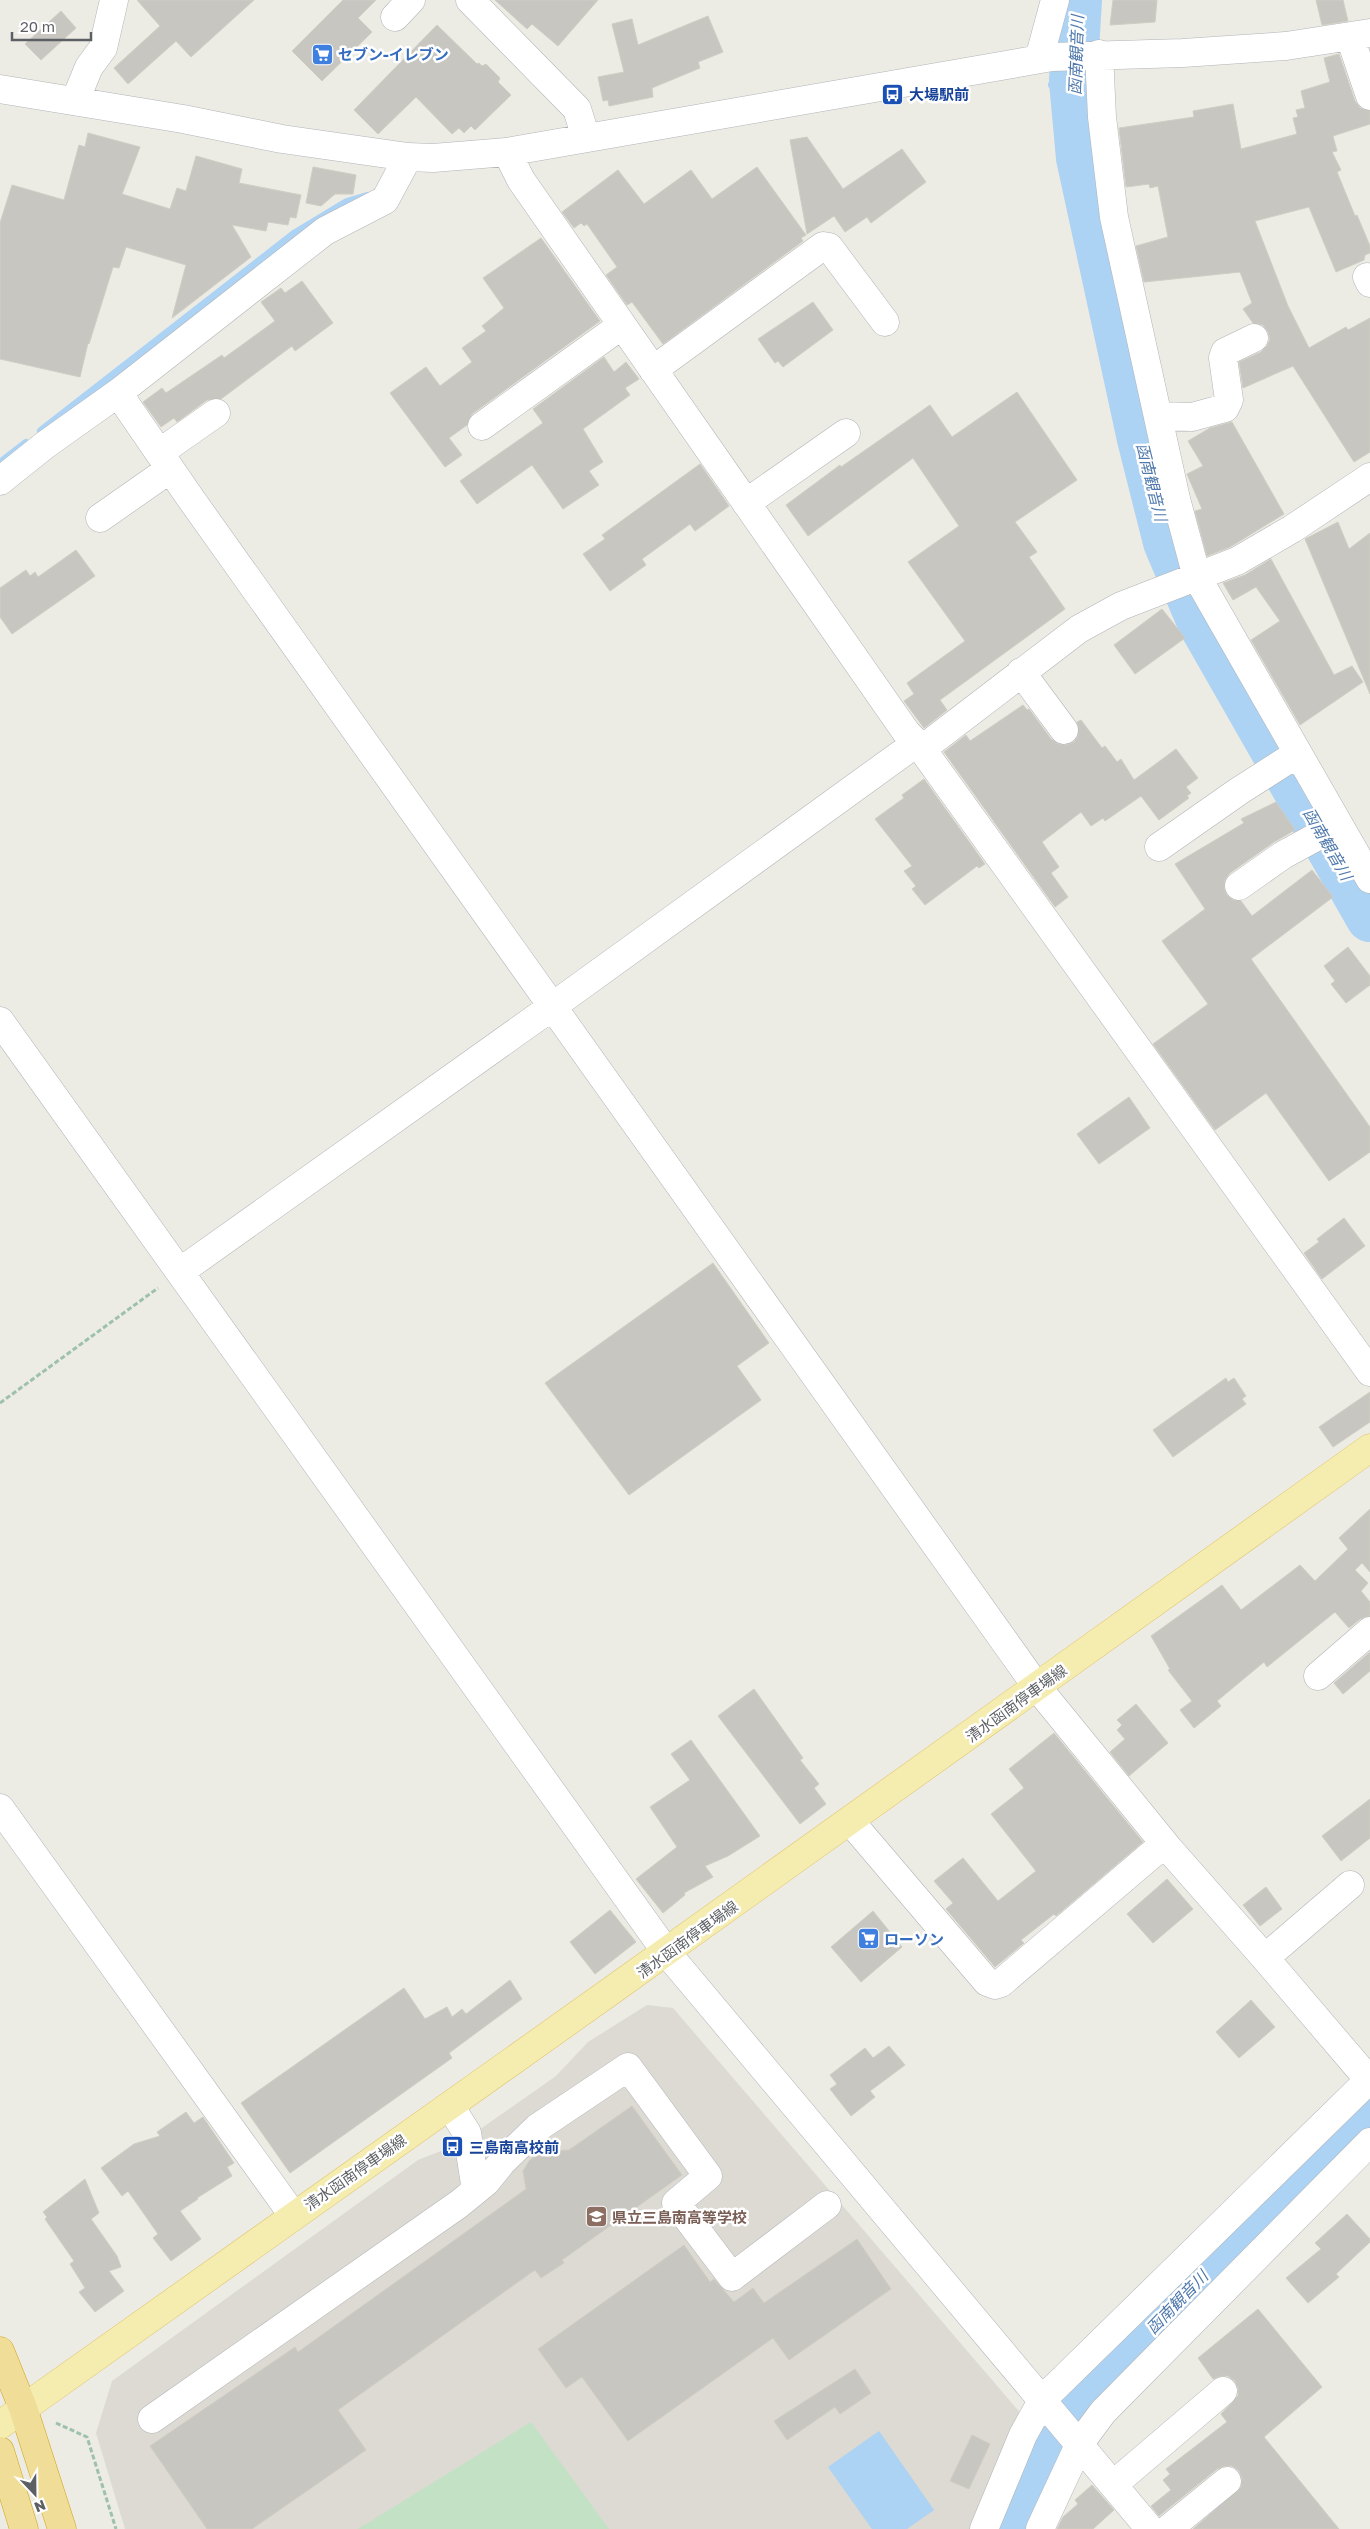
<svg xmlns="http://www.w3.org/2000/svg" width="1370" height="2529" font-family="'Golos Text','Noto Sans JP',sans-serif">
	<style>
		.education { fill: #dcdad2 }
		.green { fill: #c3e1c5 }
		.water { fill: #acd2f4 }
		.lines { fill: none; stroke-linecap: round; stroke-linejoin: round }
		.stream { stroke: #acd2f4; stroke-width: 8 }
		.river { stroke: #acd2f4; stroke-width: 48 }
		.building { fill: #c8c6c0; stroke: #d0cdc3 }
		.minor-casing { stroke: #b1b4b7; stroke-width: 29 }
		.major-casing { stroke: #e0c469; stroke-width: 29 }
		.highway-casing { stroke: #d5a31b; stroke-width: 29 }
		.path { stroke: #9dc1aa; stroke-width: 3; stroke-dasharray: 5 2.5; stroke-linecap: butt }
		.minor { stroke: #fff; stroke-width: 28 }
		.major { stroke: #f5edb0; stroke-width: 28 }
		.highway { stroke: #f0dd97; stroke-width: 28 }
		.labels { text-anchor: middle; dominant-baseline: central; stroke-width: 5; stroke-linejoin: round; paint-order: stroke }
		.shop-label { font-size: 15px; font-weight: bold; fill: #366cbe; stroke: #fff; text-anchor: start }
		.transit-label { font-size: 15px; font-weight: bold; fill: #164399; stroke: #fff; text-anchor: start }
		.street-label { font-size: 15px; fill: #5c5f63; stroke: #fff }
		.education-label { font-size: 15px; font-weight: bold; fill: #785e54; stroke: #fff; text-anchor: start }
		.water-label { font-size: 16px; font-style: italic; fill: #4f79ac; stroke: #fff }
	</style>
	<rect width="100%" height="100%" fill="#ecebe4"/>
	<!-- education -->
	<path class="education" d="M647,2005l26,3 350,408 -50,113h-848l-29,-96 16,-52 306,-221 41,-16 97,-68 32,-34z"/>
	<!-- green -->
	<path class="green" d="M531,2422l78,107h-251z"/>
	<!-- water -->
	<path class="water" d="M879,2431l55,79 -27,19h-35l-44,-62z"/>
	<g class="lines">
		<!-- stream -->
		<path class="stream" d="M1052,85l21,-4
			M41,431l253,-197 53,-32 20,-6
			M0,463l26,-20"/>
		<!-- river -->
		<path class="river" d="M1078,0l-5,81 7,77 61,281 26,103 34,80 169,296
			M1022,2529l53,-120 295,-308"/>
	</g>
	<!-- building -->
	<path class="building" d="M137,0h117l-63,57 -15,-16 -48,43 -14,-16 46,-42z
		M343,0h33l-18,18 14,14 -50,49 -30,-30z
		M495,0h103l-40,46 -26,-22 -5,5z
		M1113,0h44l-2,22 -45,3z
		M1316,0h27l5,21 -26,4z
		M61,11l15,17 -35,32 -16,-16z
		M708,16l15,36 -25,10 2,6 -48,20 1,9 -44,9 -1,-6 -5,1 -5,-24 26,-5 -12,-48 20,-5 6,26z
		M437,25l40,39 2,-1 3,3 4,-2 14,14 -2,4 13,13 -36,35 -4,-4 -7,7 -5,-5 -7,6 -36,-37 -38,37 -24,-24z
		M1339,54l16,47 5,7 10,3v13l-37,12 4,15 -5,1 9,18 -4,2 18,44 2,-1 13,31v7l-5,2 -1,5 -28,12 -27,-65 -54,14 33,85 21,42 37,-21 2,3 22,-12v134l-16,10 -61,-96 -50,22 -4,-26 22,-10 6,-6 3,-7 -2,-7 -5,-7 -10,-2 -10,-14 9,-6 -12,-31 -96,10 -8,-36 32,-9 -10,-51 -8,2 -1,-4 -23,3 -7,-59 75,-11 -1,-6 40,-7 8,45 56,-15 -4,-16 5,-1 -2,-7 9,-2 -4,-17 29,-9 -6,-24z
		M88,133l52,14 -18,47 48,15 7,-21 9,3 10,-35 46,13 -3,14 62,12 -5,23 -6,-1 -2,8 -20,-3 -2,9 -34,-6 19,32 -79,61 14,-53 -60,-18 -7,21 -6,-1 -24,77 -1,-1 -8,34 -80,-18v-136l12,-38 52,15 15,-55 6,2z
		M807,137l36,52 59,-40 24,33 -55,41 -4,-6 -22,15 -11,-16 -27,18 -17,-94z
		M313,167l43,8 -3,19h-18l-14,12 -15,-3z
		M757,167l49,68 -5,3 2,3 -140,103 -31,-42 -5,3 -21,-30 11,-8 -30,-43 -3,2 -3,-3 -7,5 -12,-16 56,-42 26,34 47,-34 21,29z
		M541,238l59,83 -128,93 -5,11 -18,13 13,17 -17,12 -55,-74 36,-26 14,19 32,-24 -10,-14 24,-17 -4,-5 22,-18 -21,-30z
		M302,281l31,42 -38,28 -3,-5 -71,53 -14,1 -30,22 -3,-4 -13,9 -18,-25 19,-14 4,5 56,-38 2,3 51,-37 -14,-19 20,-14 4,5z
		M813,302l20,28 -50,37 -5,-6 -3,2 -17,-24z
		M604,357l10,15 12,-10 13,17 -14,9 5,7 -47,34 20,33 -14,9 10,14 -36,24 -31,-44 -55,39 -17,-23 83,-58 -10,-14z
		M1017,392l60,88 -62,42 22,30 -8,5 36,52 -125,91 7,10 -23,18 -20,-27 10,-7 -7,-11 58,-42 -57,-79 51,-36 -46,-68 -105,78 -22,-31 54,-40 1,2 89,-62 22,32z
		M1232,422l52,92 -54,33 -23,9 -12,-45 7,-2 -15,-35 16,-8 -15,-25 22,-13z
		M700,464l29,42 -34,25 -5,-7 -48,35 4,6 -36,26 -27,-37 22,-15 -3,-4z
		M1338,522l11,27 21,-16v161l-65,-155z
		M76,550l19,26 -83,58 -12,-17v-29l26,-18 4,6 5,-4 3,5z
		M1271,559l63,116 18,-9 11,16 -63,43 -49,-85 29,-19 -24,-34 -23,13 -10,-17 22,-8z
		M1162,609l23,29 -50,36 -21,-29z
		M1023,705l4,5 2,-1 22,30 7,5 8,1 8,-3 4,-6 -1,-14 4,-2 21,28 3,-2 12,16 4,-3 13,21 42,-31 22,29 -12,9 5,6 -4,3 2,2 -30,22 -18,-24 -36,25 -2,-3 -12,8 -10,-14 -39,30 17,25 -8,6 17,24 -13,10 -111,-155 22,-17 4,6z
		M924,779l61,85 -6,4 -2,-2 -52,39 -13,-16 4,-3 -12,-15 8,-5 -37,-47 29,-21 -2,-3z
		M1276,802l19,28 -21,12 -44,31 -5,7 -1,8 3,7 6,5 8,1 11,15 60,-46 21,27 -82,62 119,168v25l-41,29 -63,-88 -51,37 -62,-86 55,-40 -46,-63 43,-32 -30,-45 69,-41 -3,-4z
		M1348,947l22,29v9l-24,18 -15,-19 4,-3 -11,-15z
		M1129,1097l21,31 -51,36 -22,-30z
		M1344,1218l21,28 -43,33 -18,-26 15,-11 -2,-3z
		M713,1263l56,80 -32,23 24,34 -132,95 -84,-112z
		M1226,1378l2,4 6,-4 12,18 -4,3 4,5 -73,53 -20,-27z
		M1370,1392v30l-37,25 -14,-20z
		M1370,1509v63l-8,-9 -7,7 13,13 -7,8 9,11v14l-10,3 -11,9 -14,-16 -68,55 -3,-5 -47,39 4,5 -27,22 -14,-18 12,-9 -24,-31 2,-1 -19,-33 71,-51 19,25 59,-45 15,16 33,-32 -9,-11z
		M1370,1652v19l-27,23 -9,-11z
		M754,1689l49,69 -3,2 19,24 -5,4 12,16 -26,20 -82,-108z
		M1136,1704l32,39 -39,33 -19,-24 15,-13 -8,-9 5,-5 -5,-5z
		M1054,1733l89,109 -87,74 -2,-2 -33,26 3,3 -29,24 -49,-58 7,-6 -19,-22 29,-23 35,43 38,-30 -45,-57 33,-26 -15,-19z
		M691,1740l69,96 -32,20 -23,10 8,11 -29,16 1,2 -22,18 -27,-34 41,-32 -27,-40 40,-27 -19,-26z
		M1370,1799v39l-29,23 -19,-25z
		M1167,1879l26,30 -40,34 -26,-29z
		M1266,1887l16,22 -22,17 -17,-21z
		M610,1910l26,32 -41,32 -25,-32z
		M873,1911l29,36 -41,35 -30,-35z
		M510,1980l12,19 -73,54 3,5 -162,115 -49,-70 163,-115 21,31 22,-12 5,10 10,-8 4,5z
		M1251,2000l24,27 -36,31 -23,-26z
		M889,2046l16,19 -35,26 5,6 -24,19 -21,-27 7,-5 -7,-9 35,-27 8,10z
		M632,2106l50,69 -120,85 2,3 -23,15 -6,-8 -197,140 28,40 -114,79h-45l-57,-83 145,-99 3,5 228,-163 -3,-18 6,-10 7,-6 11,-4 22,-1z
		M186,2112l8,11 9,-6 31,46 -7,4 5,9 -35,22 1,1 -18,12 21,28 -30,22 -18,-23 5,-4 -30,-43 -6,5 -21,-28 33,-24 26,-8 -3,-4z
		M85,2179l14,34 -8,6 26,37 4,11 -12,4 15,20 -29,21 -16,-20 6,-4 -15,-24 4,-3 -29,-42 2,-2 -4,-5z
		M1347,2214l23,25v3l-34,32 3,3 -31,26 -22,-25 35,-29 -6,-6z
		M857,2239l34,50 -102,71 -16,-22 -145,103 -46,-64 -16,11 -28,-39 146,-104 26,37 4,-3 20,23 19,-14 11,15z
		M1258,2309l64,78 -58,50 75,92h-146l48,-42 1,-9 -3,-7 -7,-5h-8l-7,3 -58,47 -8,-10 20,-16 -8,-10 7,-6 -4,-5 61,-47 -6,-8 17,-18v-8l-3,-7 -7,-5h-7l-8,3 -15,-21z
		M855,2369l16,24 -31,21 -5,-7 -48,33 -13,-19z
		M972,2435l18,9 -21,45 -19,-8z
		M1092,2485l22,25 -21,19h-36l6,-12 15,-13 -3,-4z"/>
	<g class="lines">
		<defs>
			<path id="minor" d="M470,0l107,109 9,29
				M395,17l16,-17
				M1350,37l20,59
				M1099,54l3,63 12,100 62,282 21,78 173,302
				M1039,59l16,-59
				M0,89l183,30 99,20 126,18 25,1 74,-6 545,-95 131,-4 103,-7 84,-13
				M75,101l14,-34 14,-19 11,-48
				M507,152l14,28 385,552 16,17 448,623
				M408,157l-23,43 -60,31 -207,162 73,106 846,1188 132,162 96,109 104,122 1,-1
				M1367,277l3,6
				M653,370l170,-124 6,1 56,75
				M1159,416l33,1 33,-9 4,-8 -6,-42 2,-6 29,-14
				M482,426l140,-101
				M159,453l57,-40
				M0,481l45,-36 73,-52
				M746,503l100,-70
				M100,518l70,-49
				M1021,672l43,58
				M922,749l157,-120 42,-23 116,-45 55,-32 78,-52
				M1159,847l80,-56 58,-37
				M1239,886l44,-31 55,-30
				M0,1021l667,932 483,576
				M181,1271l372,-265 362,-262
				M1318,1676l52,-45
				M0,1808l293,407
				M850,1821l137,161 8,3 6,-2 163,-139
				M1265,1958l85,-73
				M450,2106l17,27 9,57
				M152,2419l307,-215 27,-22 16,-20 35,-34 91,-61 80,109 -32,27 56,74 95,-72
				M1114,2484l109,-93
				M984,2529l39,-94 20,-36 326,-319
				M1040,2529l40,-86 23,-31 267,-270
				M1168,2529l59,-48"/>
			<path id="major" d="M0,2425c458,-324 914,-650 1370,-977"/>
			<path id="highway" d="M0,2351l23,57 39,121
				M0,2451l24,78"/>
		</defs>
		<!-- minor casing -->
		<use href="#minor" class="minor-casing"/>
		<!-- major casing -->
		<use href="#major" class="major-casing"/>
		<!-- highway casing -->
		<use href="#highway" class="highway-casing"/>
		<!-- path -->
		<path class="path" d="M0,1403l158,-115
			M56,2423l31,14 29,92"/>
		<!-- minor -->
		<use href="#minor" class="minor"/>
		<!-- major -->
		<use href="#major" class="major"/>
		<!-- highway -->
		<use href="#highway" class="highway"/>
	</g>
	<!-- icons -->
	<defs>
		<symbol id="supermarket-square" viewBox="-11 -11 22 22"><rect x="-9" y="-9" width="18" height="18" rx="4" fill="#3f7fe0" stroke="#fff"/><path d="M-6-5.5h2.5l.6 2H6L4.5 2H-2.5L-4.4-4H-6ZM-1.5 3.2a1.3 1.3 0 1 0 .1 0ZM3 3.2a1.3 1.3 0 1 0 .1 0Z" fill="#fff"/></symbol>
		<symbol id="bus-square" viewBox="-11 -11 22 22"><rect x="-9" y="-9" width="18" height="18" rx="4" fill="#1a4fb4" stroke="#fff"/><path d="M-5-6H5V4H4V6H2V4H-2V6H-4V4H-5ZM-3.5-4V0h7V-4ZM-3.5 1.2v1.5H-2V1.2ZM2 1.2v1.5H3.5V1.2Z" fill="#fff"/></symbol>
		<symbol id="school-square" viewBox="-11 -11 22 22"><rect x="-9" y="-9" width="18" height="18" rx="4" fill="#8d6e63" stroke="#fff"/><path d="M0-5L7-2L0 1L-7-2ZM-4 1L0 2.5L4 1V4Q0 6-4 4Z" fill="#fff"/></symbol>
	</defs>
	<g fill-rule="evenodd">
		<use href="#supermarket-square" x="310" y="42" width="25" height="25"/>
		<use href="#bus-square" x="880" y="82" width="25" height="25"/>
		<use href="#supermarket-square" x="856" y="1926" width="25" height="25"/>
		<use href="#bus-square" x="440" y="2134" width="25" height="25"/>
		<use href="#school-square" x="584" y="2204" width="25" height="25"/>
	</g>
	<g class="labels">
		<!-- shop labels -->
		<g class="shop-label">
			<text x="338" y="54">セブン-イレブン</text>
			<text x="884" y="1939">ローソン</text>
		</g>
		<!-- transit labels -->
		<g class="transit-label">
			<text x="909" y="94">大場駅前</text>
			<text x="469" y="2147">三島南高校前</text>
		</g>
		<!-- street labels -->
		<g class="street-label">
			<text transform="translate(1016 1703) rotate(-36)">清水函南停車場線</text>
			<text transform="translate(687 1939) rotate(-36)">清水函南停車場線</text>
			<text transform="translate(355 2172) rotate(-35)">清水函南停車場線</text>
		</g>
		<!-- education labels -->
		<g class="education-label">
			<text x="612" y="2217">県立三島南高等学校</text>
		</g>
		<!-- water labels -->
		<g class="water-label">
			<text transform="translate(1076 55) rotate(-88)">函南観音川</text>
			<text transform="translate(1152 482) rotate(76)">函南観音川</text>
			<text transform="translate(1328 844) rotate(60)">函南観音川</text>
			<text transform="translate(1177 2302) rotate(-46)">函南観音川</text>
		</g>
	</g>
	<!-- north arrow -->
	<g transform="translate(35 2494) rotate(158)" stroke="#ffffff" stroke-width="4" paint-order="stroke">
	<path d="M0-4L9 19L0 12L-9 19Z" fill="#5c5f63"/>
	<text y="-8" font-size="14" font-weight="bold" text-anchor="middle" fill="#5c5f63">N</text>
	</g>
	<!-- scale -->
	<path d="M12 32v8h79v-8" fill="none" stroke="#5c5f63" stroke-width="2.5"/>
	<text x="20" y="32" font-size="15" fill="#5c5f63" stroke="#ffffff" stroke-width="4" paint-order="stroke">20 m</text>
</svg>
